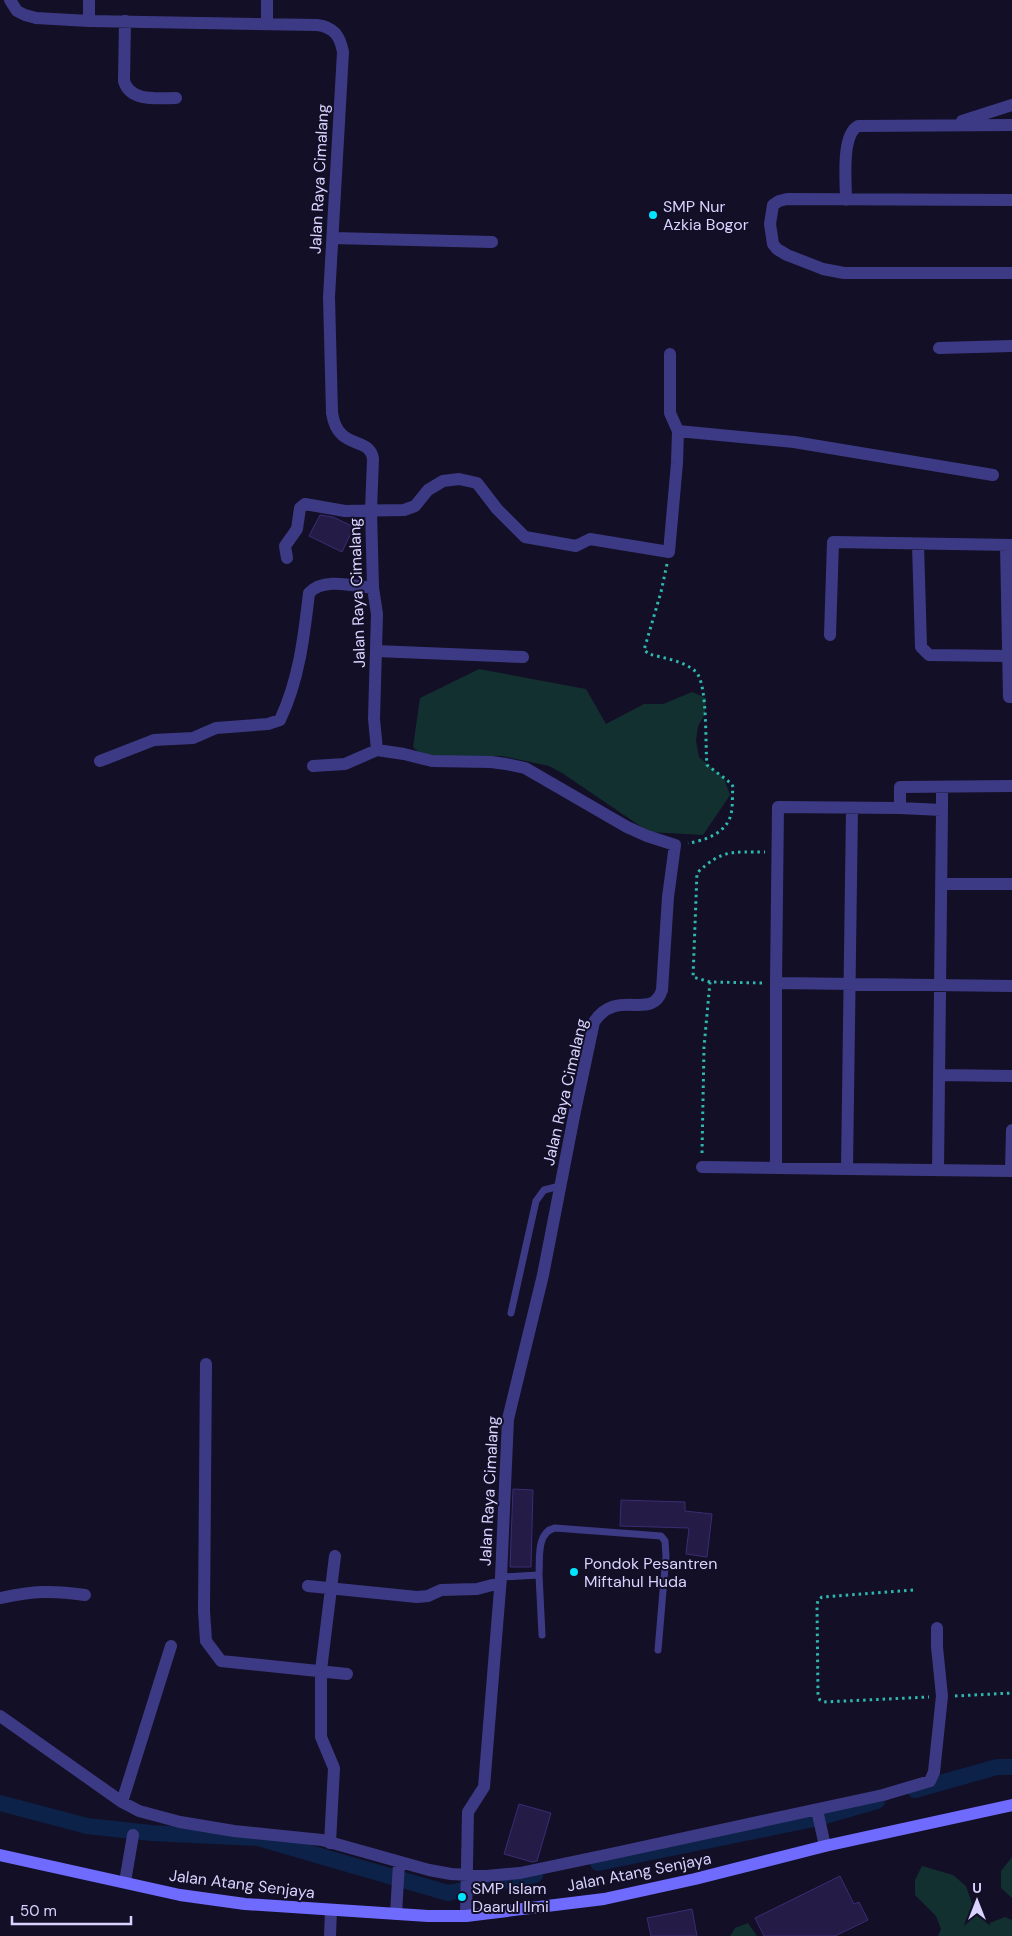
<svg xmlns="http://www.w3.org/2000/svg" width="1012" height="1936" font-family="'DM Sans',sans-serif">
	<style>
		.green { fill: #12302f }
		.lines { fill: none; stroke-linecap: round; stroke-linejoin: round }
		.canal { stroke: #0c2248; stroke-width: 16 }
		.building { fill: #241b47; stroke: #3b2d73 }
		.path { stroke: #2fb8b0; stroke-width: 3; stroke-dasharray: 2.5 4; stroke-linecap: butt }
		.lane { stroke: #3d3a85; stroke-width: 7 }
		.street { stroke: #3d3a85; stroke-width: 12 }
		.secondary { stroke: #6f6bff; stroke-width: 12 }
		.poi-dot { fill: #00e5ff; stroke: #130f26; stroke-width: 2 }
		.labels { text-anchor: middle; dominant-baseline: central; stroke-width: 4; stroke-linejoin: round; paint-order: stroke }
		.street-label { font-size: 16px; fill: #d9d4ff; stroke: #130f26 }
		.poi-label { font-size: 16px; fill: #d9d4ff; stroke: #130f26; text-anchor: start }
	</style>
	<rect width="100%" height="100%" fill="#130f26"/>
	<!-- green -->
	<path class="green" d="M479,669l107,20 20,35 38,-20h19l29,-12 14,6 -1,16 -7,12 -2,15 3,16 25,21 6,17 -27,40 -54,-3 -87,-59 -13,-7 -47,-10 -64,3 -14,-2 -11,-10 7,-49z
		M1012,1857v41l-11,-10v-17z
		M922,1866l31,9 13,11 10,29 14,8 15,-6 7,3v16h-74l3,-7 -5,-13 -21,-21v-15z
		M748,1923l9,13h-27l5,-8z"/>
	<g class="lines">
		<!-- canal -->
		<path class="canal" d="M915,1790l82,-23h15
			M0,1803l87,23 64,7 107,5 190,55 87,-18
			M598,1863l216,-44 63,-18"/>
	</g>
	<!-- building -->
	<path class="building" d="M320,515l13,2 21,10 -12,25 -33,-16z
		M513,1489l20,1 -2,77h-21z
		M621,1500l64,2v9l27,3 -5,43 -21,-3 3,-26 -69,-2z
		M519,1804l32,9 -14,48 -5,1 -28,-8z
		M840,1876l14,28 5,-2 9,18 -33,16h-71l-9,-18z
		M692,1909l5,27h-46l-4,-18z"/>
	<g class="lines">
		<!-- path -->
		<path class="path" d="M667,564l-6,28 -17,58 5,4c14,4 36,7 47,18 12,12 9,75 11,93l25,19 1,3c-1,8 0,19 -2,27 -4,19 -27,27 -43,29
			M762,983l-52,-1 -17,-5 4,-104c25,-24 36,-21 68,-21
			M702,1153l2,-106 6,-65
			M913,1590l-91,7 -4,3 -1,5 1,91 2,4 4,2 105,-5
			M955,1696l57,-3"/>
		<!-- lane -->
		<path class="lane" d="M511,1313l25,-112 8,-11 16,-4
			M539,1575l3,60
			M501,1577l38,-2c1,-16 -3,-43 16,-47l106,8 4,5 1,15 -8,94"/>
		<!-- street -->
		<path class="street" d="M10,0l7,11 8,4 11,3 53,3 228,4c17,2 23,11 26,27l-14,245 3,116c6,39 38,22 41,46l-2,51 2,78 4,26 -3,105 3,31 27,4 28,7 59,1 15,2 19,4 102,59 20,9 28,9 -7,52 -6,93c-10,32 -45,-3 -68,32l-19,89 -32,164 -35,144 -7,158 -17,210 -16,25 -2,104
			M89,0v21
			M125,21l-1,60c6,21 33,17 52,17
			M267,24v-24
			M962,121l50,-16
			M846,200c0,-18 -5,-65 12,-74l154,-1
			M1012,200l-225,-1 -8,2 -6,4 -3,19 3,20 4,5 10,6 36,14 21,4h168
			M333,238l159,4
			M939,348l73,-2
			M678,431l116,11 199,33
			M918,544l3,103 8,8 78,1
			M1006,545l3,152h3
			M287,558l-2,-12 12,-17 3,-21 5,-4 40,7 59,-1 11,-4 13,-16 15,-9 16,-2 18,4 20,26 28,28 51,9 14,-7 79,13 8,-89 1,-32 -8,-18v-59
			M830,635l3,-93 179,3
			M376,651l147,6
			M100,761l54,-21 39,-2 23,-10 52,-4 12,-4c19,-40 24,-83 29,-127 14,-16 45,-7 64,-5
			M313,766l32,-2 32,-14
			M942,787v23l-42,-2v-21l112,-1
			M852,808l-5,361 164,2 1,-41
			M900,808l-122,-1 -2,176 236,3
			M941,884h71
			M776,983v185
			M939,1075l73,1
			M702,1167l145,2
			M938,1170l4,-360
			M206,1364l-2,247 2,30 15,20 126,13
			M308,1586l109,11 11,-1 13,-6 36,-1 23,-6
			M0,1598c34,-7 51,-8 85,-3
			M0,1716l122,86 17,9 41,11 54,9 88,9 107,30 22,4 35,2 34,-3 95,-20 268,-58 47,-14 4,-9 8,-76 -5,-49v-19
			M122,1802l49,-156
			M817,1810l8,36
			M330,1843l4,-75 -13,-31v-67l14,-114
			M125,1882l8,-47
			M396,1914l3,-51
			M330,1936l1,-26"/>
		<!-- secondary -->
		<path class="secondary" d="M0,1855l180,40 65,9 183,12h38l138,-17 91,-20 130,-33 187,-41"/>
	</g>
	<!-- markers -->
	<g class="poi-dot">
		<circle cx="653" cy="215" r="5"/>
		<circle cx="574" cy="1572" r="5"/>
		<circle cx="462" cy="1897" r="5"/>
	</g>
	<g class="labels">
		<!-- street labels -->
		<g class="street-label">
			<text transform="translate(319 179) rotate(-87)">Jalan Raya Cimalang</text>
			<text transform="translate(357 593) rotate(-92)">Jalan Raya Cimalang</text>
			<text transform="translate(565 1092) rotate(-77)">Jalan Raya Cimalang</text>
			<text transform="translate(489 1491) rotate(-87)">Jalan Raya Cimalang</text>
			<text transform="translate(639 1872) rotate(-11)">Jalan Atang Senjaya</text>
			<text transform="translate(242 1884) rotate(7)">Jalan Atang Senjaya</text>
		</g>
		<!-- poi labels -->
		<g class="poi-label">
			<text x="663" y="206">SMP Nur<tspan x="663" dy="18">Azkia Bogor</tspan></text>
			<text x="584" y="1563">Pondok Pesantren<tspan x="584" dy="18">Miftahul Huda</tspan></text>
			<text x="472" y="1888">SMP Islam<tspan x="472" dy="18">Daarul Ilmi</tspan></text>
		</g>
	</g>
	<!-- north arrow -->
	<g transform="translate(977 1901)" stroke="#130f26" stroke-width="4" paint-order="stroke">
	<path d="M0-4L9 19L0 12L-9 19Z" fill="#d9d4ff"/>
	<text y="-8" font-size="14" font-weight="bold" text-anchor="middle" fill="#d9d4ff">U</text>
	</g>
	<!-- scale -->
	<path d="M12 1916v8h119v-8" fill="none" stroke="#d9d4ff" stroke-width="2.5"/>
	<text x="20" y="1916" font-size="15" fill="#d9d4ff" stroke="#130f26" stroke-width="4" paint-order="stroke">50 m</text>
</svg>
